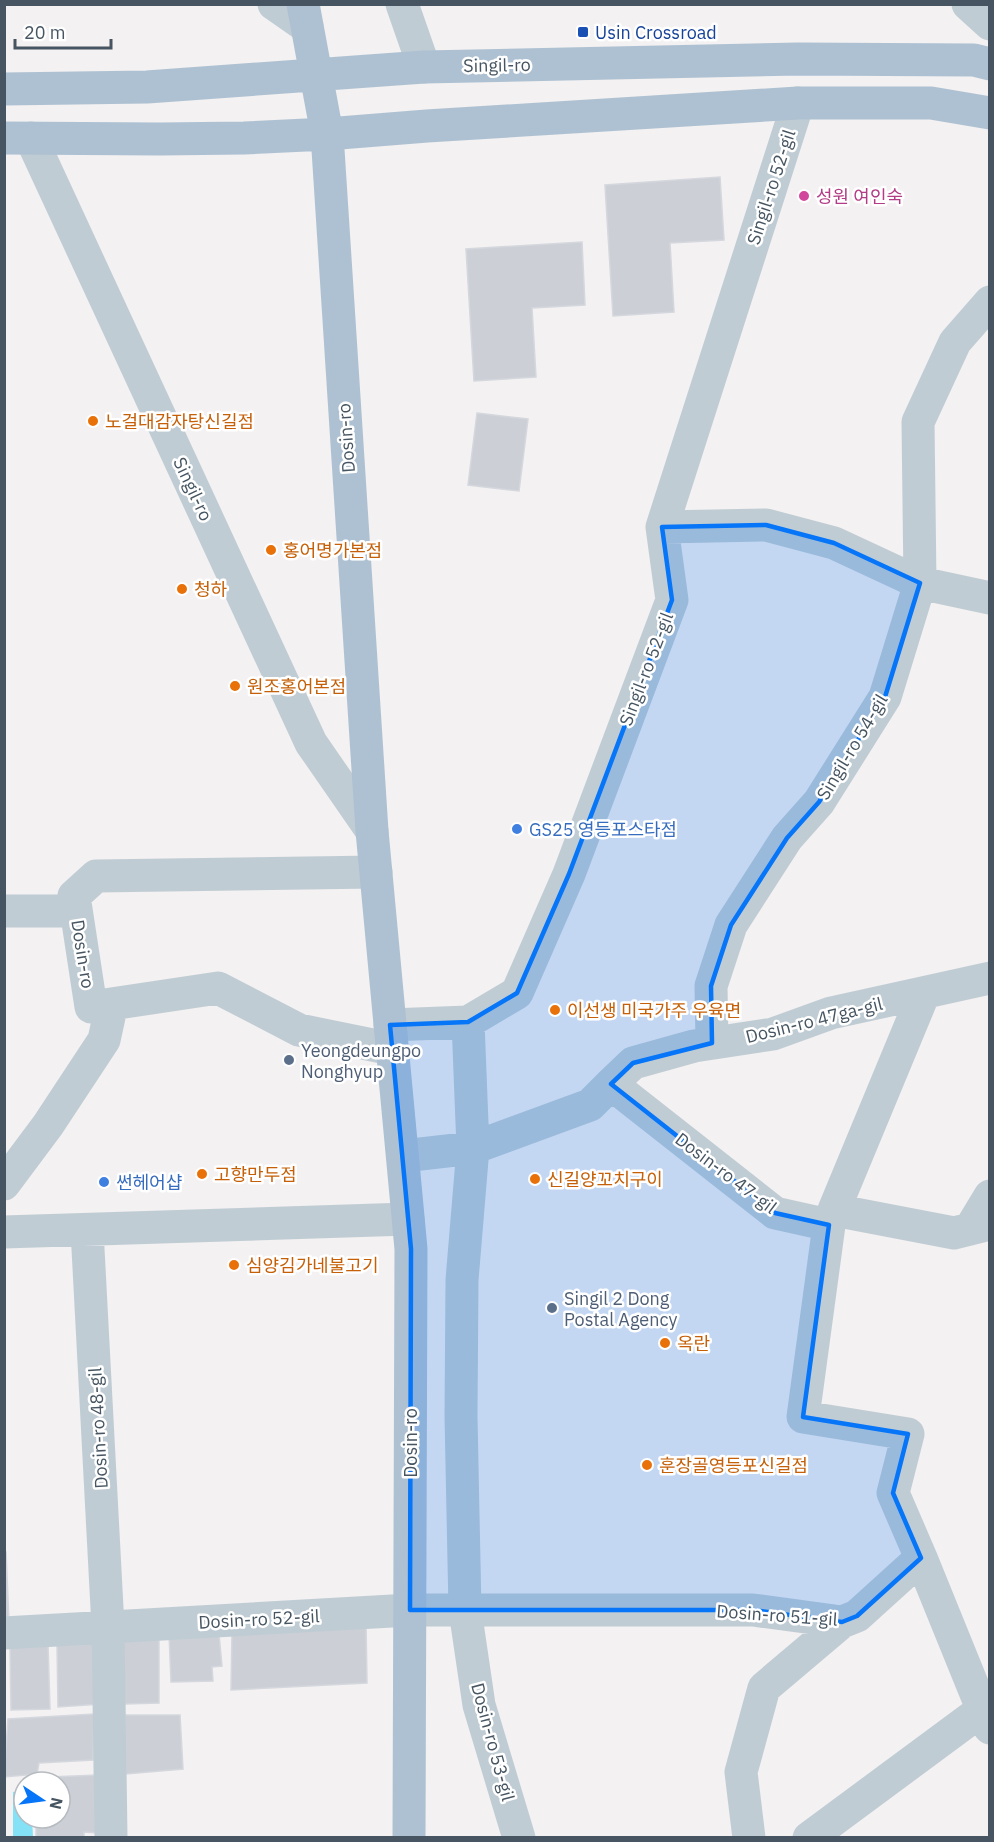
<svg xmlns="http://www.w3.org/2000/svg" width="994" height="1842" font-family="'IBM Plex Sans','Noto Sans KR',sans-serif">
	<style>
		.water { fill: #84e1f6 }
		.building { fill: #ccd0d6; stroke: #d4d7dd; stroke-width: 1.5 }
		.lines { fill: none; stroke-linecap: round; stroke-linejoin: round }
		.minor { stroke: #c0ccd4; stroke-width: 33 }
		.major { stroke: #aec1d2; stroke-width: 33 }
		.marked { fill: #0675f8; fill-opacity: 0.2; stroke: #0675f8; stroke-width: 4.5; stroke-linejoin: round }
		.transit-dot { fill: #1a4fb4; stroke: #fff; stroke-width: 2 }
		.hotel-dot { fill: #d1479c; stroke: #fff; stroke-width: 2 }
		.food-dot { fill: #e8710a; stroke: #fff; stroke-width: 2 }
		.shop-dot { fill: #3f7fe0; stroke: #fff; stroke-width: 2 }
		.service-dot { fill: #5c6f8a; stroke: #fff; stroke-width: 2 }
		.labels { text-anchor: middle; dominant-baseline: central; stroke-width: 5; stroke-linejoin: round; paint-order: stroke }
		.transit-label { font-size: 18px; fill: #164399; stroke: #fff; text-anchor: start }
		.street-label { font-size: 18px; fill: #465561; stroke: #fff }
		.hotel-label { font-size: 18px; fill: #b23c85; stroke: #fff; text-anchor: start }
		.food-label { font-size: 18px; fill: #c56008; stroke: #fff; text-anchor: start }
		.shop-label { font-size: 18px; fill: #366cbe; stroke: #fff; text-anchor: start }
		.service-label { font-size: 18px; fill: #4e5e75; stroke: #fff; text-anchor: start }
	</style>
	<rect width="100%" height="100%" fill="#f3f1f1"/>
	<!-- water -->
	<path class="water" d="M24,1790v28h8l1,19h-20v-45z"/>
	<!-- building -->
	<path class="building" d="M720,177l4,63 -54,3 4,69 -61,4 -8,-131z
		M582,242l3,63 -53,3 4,69 -62,4 -8,-132z
		M477,413l51,6 -9,72 -51,-6z
		M4,1552h2l3,70h-5z
		M366,1624l1,59 -136,7 1,-57z
		M159,1633v70l-34,1 -4,-68z
		M169,1633l50,1 3,32 -10,1 1,14 -42,1z
		M100,1637l1,67 -43,3 -1,-63z
		M10,1644h38l2,65 -39,1z
		M94,1714l-1,46 -54,3 -2,11 -33,3 4,-58z
		M125,1715h55l3,54 -57,5z
		M98,1775v58l-14,-1v6h-48v-20h24v-36h-17l7,-5z"/>
	<g class="lines">
		<!-- minor -->
		<path class="minor" d="M274,4l33,23
			M402,4l22,63
			M968,4l22,20
			M31,138l280,605 61,88
			M662,527l104,-2 68,18 86,40 70,15
			M376,872l-280,4 -22,20 17,111 127,-19 81,42 93,19
			M4,911h72
			M924,993l-90,217 120,23 36,-9
			M468,1022l5,126 -11,132 -1,136 4,194 14,95 40,133
			M390,1025l78,-3 49,-29 52,-119 103,-274 -10,-73 136,-424
			M712,1043l-1,-57 20,-61 56,-87 32,-36 66,-105 35,-114 -2,-161 37,-80 35,-40
			M611,1084l22,-21 61,-17 79,-12 58,-21 159,-35
			M403,1156l70,-8 117,-43 21,-21 164,129 54,12 -26,192 105,17 -15,59 28,65
			M4,1184l44,-59 56,-85 5,-23 -3,-12
			M970,1229l20,-33
			M87,1230l21,397 3,211
			M4,1232l404,-13
			M4,1633l406,-23h343l89,12 15,-6 64,-58 69,170
			M749,1838l-8,-66 23,-84 78,-66
			M809,1838l173,-128"/>
		<!-- major -->
		<path class="major" d="M303,4l24,130 45,697 39,418 -2,589
			M4,89l143,-2 277,-20 374,-8 176,1 16,4
			M4,138l156,1 84,-1 83,-4 100,-8 371,-23h133l59,10"/>
	</g>
	<!-- marked area -->
	<path class="marked" d="M766,525l68,18 86,40 -35,114 -66,105 -32,36 -56,87 -20,61 1,57 -79,20 -22,21 164,129 54,12 -26,192 105,17 -15,59 28,65 -64,58 -15,6 -89,-12h-343l1,-361 -21,-224 78,-3 49,-29 52,-119 103,-274 -10,-73z"/>
	<!-- markers -->
	<rect class="transit-dot" x="577" y="26" width="12" height="12" rx="3"/>
	<circle class="hotel-dot" cx="804" cy="196" r="6"/>
	<g class="food-dot">
		<circle cx="93" cy="421" r="6"/>
		<circle cx="271" cy="550" r="6"/>
		<circle cx="182" cy="589" r="6"/>
		<circle cx="235" cy="686" r="6"/>
		<circle cx="555" cy="1010" r="6"/>
		<circle cx="202" cy="1174" r="6"/>
		<circle cx="535" cy="1179" r="6"/>
		<circle cx="234" cy="1265" r="6"/>
		<circle cx="665" cy="1343" r="6"/>
		<circle cx="647" cy="1465" r="6"/>
	</g>
	<g class="shop-dot">
		<circle cx="517" cy="829" r="6"/>
		<circle cx="104" cy="1182" r="6"/>
	</g>
	<g class="service-dot">
		<circle cx="289" cy="1060" r="6"/>
		<circle cx="552" cy="1308" r="6"/>
	</g>
	<g class="labels">
		<!-- transit labels -->
		<g class="transit-label">
			<text x="595" y="32">Usin Crossroad</text>
		</g>
		<!-- street labels -->
		<g class="street-label">
			<text transform="translate(497 65) rotate(-1)">Singil-ro</text>
			<text transform="translate(771 187) rotate(-72)">Singil-ro 52-gil</text>
			<text transform="translate(346 438) rotate(-94)">Dosin-ro</text>
			<text transform="translate(193 489) rotate(65)">Singil-ro</text>
			<text transform="translate(646 669) rotate(-69)">Singil-ro 52-gil</text>
			<text transform="translate(852 747) rotate(-59)">Singil-ro 54-gil</text>
			<text transform="translate(83 954) rotate(81)">Dosin-ro</text>
			<text transform="translate(814 1020) rotate(-14)">Dosin-ro 47ga-gil</text>
			<text transform="translate(726 1173) rotate(37)">Dosin-ro 47-gil</text>
			<text transform="translate(98 1428) rotate(-93)">Dosin-ro 48-gil</text>
			<text transform="translate(410 1443) rotate(-90)">Dosin-ro</text>
			<text transform="translate(777 1615) rotate(4)">Dosin-ro 51-gil</text>
			<text transform="translate(259 1619) rotate(-3)">Dosin-ro 52-gil</text>
			<text transform="translate(493 1742) rotate(75)">Dosin-ro 53-gil</text>
		</g>
		<!-- hotel labels -->
		<g class="hotel-label">
			<text x="816" y="196">성원 여인숙</text>
		</g>
		<!-- food labels -->
		<g class="food-label">
			<text x="105" y="421">노걸대감자탕신길점</text>
			<text x="283" y="550">홍어명가본점</text>
			<text x="194" y="589">청하</text>
			<text x="247" y="686">원조홍어본점</text>
			<text x="567" y="1010">이선생 미국가주 우육면</text>
			<text x="214" y="1174">고향만두점</text>
			<text x="547" y="1179">신길양꼬치구이</text>
			<text x="246" y="1265">심양김가네불고기</text>
			<text x="677" y="1343">옥란</text>
			<text x="659" y="1465">훈장골영등포신길점</text>
		</g>
		<!-- shop labels -->
		<g class="shop-label">
			<text x="529" y="829">GS25 영등포스타점</text>
			<text x="116" y="1182">썬헤어샵</text>
		</g>
		<!-- service labels -->
		<g class="service-label">
			<text x="301" y="1050">Yeongdeungpo<tspan x="301" dy="21">Nonghyup</tspan></text>
			<text x="564" y="1298">Singil 2 Dong<tspan x="564" dy="21">Postal Agency</tspan></text>
		</g>
	</g>
	<!-- border -->
	<rect width="994" height="1842" fill="none" stroke="#465561" stroke-width="12"/>
	<!-- north arrow -->
	<g transform="translate(42 1800) rotate(103)"><circle r="28" fill="#ffffff" stroke="#b5bbc0" stroke-width="1.5"/>
	<path d="M0-4.5L10 22L0 15L-10 22Z" fill="#0675f8"/>
	<text y="-9" font-size="16" font-weight="bold" text-anchor="middle" fill="#465561">N</text>
	</g>
	<!-- scale -->
	<path d="M15 39v9h96v-9" fill="none" stroke="#465561" stroke-width="3"/>
	<text x="24" y="39" font-size="18" fill="#465561" stroke="#ffffff" stroke-width="4.5" paint-order="stroke">20 m</text>
</svg>
